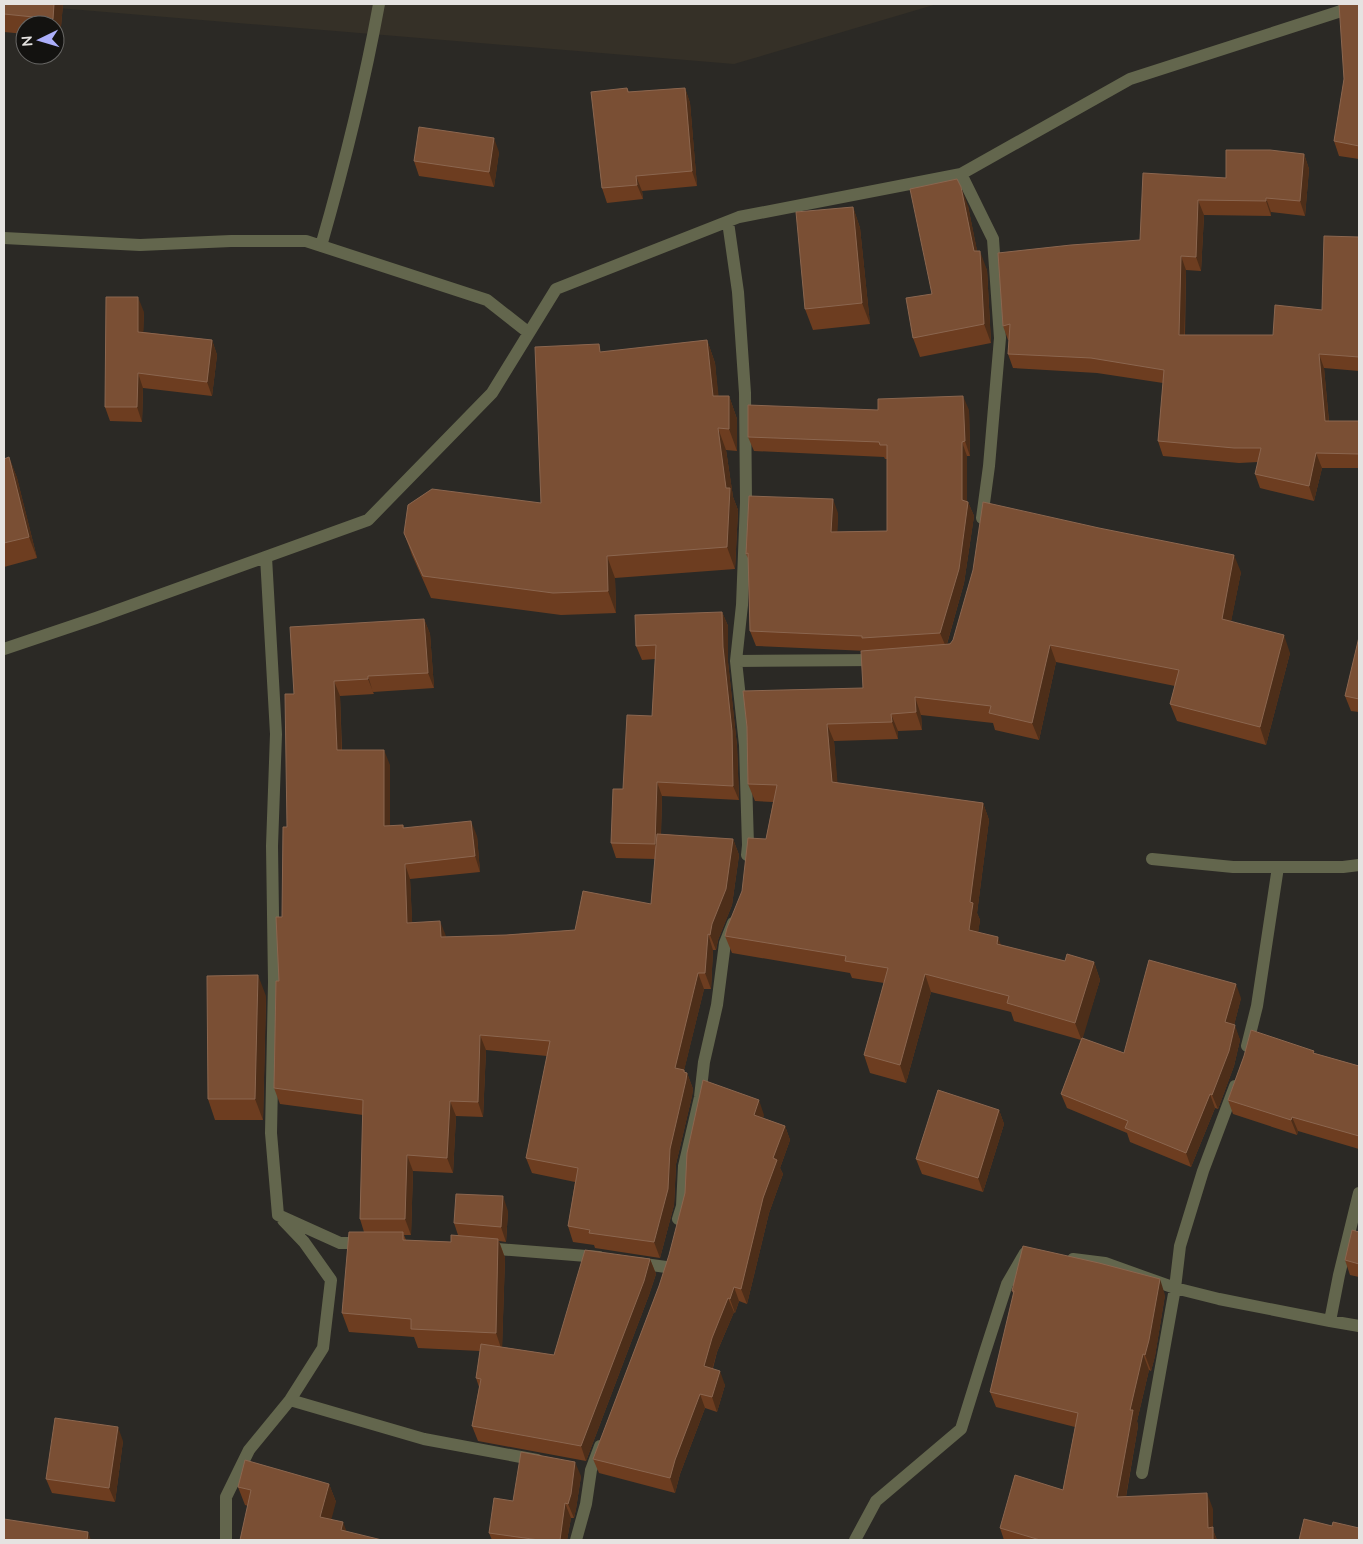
<svg xmlns="http://www.w3.org/2000/svg" width="1363" height="1544" font-family="Lato,sans-serif">
	<style>
		.built { fill: #353027 }
		.lines { fill: none; stroke-linecap: round; stroke-linejoin: round }
		.minor { stroke: #63664d; stroke-width: 12 }
		.wall { fill: #6d3d20 }
		.shaded-wall { fill: #4d2e19 }
		.building { fill: #7a4f34; stroke: #8b664f }
	</style>
	<rect width="100%" height="100%" fill="#2b2925"/>
	<!-- built -->
	<path class="built" d="M10,4h927l-203,60z"/>
	<g class="lines">
		<!-- minor -->
		<path class="minor" d="M961,174l32,65 7,99 -11,128 -7,52
			M728,222l10,70 7,101 1,109 -4,103 -6,56 9,84 3,100 -1,10
			M4,238l136,7 91,-4h75l181,59 42,33
			M321,246c23,-80 43,-160 58,-242
			M266,557l10,177 -4,112 2,136 -3,151 7,82 62,28h25
			M4,649l92,-31 272,-98 124,-127 64,-104 183,-72 222,-43 169,-95 208,-67 19,-8
			M736,661l143,-1
			M1152,859l81,8h45
			M1247,1046l10,-40 21,-139h65l16,-2
			M1235,1086l-32,85 -23,75 -5,42 44,11 111,22
			M1359,1193l-20,82 -9,46 29,5
			M678,1219l4,-13 2,-40 16,-69 4,-35 13,-57 8,-62 8,-20
			M485,1248l114,9
			M1073,1259l32,4 70,25 -33,185
			M637,1263l29,4
			M290,1400l134,39 113,21
			M226,1540v-43l23,-47 41,-50 33,-52 8,-68 -27,-38 -21,-22
			M576,1540l10,-36 5,-34 9,-24
			M855,1540l21,-39 85,-72 23,-74 23,-71 18,-31 3,1"/>
	</g>
	<!-- wall -->
	<path class="wall" d="M4,4h59l-3,34 -5,-1v-12h-30v9l-21,-2z
		M1359,4v155l-20,-3 -5,-15 10,-62z
		M627,88l2,4 56,-4 5,15 7,83 -55,5 1,8 -36,4 -5,-15z
		M499,152l-5,35 -75,-11 -5,-15z
		M1304,154l5,15 -4,47 -34,-4v4l-67,-1 -3,56 -15,-1 -1,65h88l49,-25 37,-73v134l-35,-3 5,53h30v47h-37l-8,33 -54,-13 -5,-14 3,-12 -19,1 -76,-7 -5,-15 5,-58 -66,-10 -84,-5 -5,-14 1,-14h-1l-5,-14 137,-86 86,-62z
		M968,206l9,45 10,19 4,73 -71,14 -7,-19z
		M853,207l7,21 10,96 -57,6 -8,-21z
		M144,312l-1,20 69,8 5,15 -5,41 -69,-8 -1,34 -32,-1 -5,-14z
		M707,340l8,23 3,33h11l8,23v32l-11,-1 7,47 5,13 -3,59 -120,9 1,35 -55,2 -130,-17 -19,-43 -8,-22 137,-30 61,-151z
		M878,410h91l1,46h-3v46h1l6,14 -10,67 -17,61 294,-72 -10,49 59,32 -24,92 -89,-24 -7,-17 5,-18 -119,-24 -17,78 -44,-10 -2,-7 -72,-8 1,15 -24,1v8l-64,2 3,42 146,20 6,17 -12,93 3,7 -2,12 23,13 64,16 29,1 6,18 -18,58 42,15 117,-55 -7,27 6,15 -6,26 -16,43 -3,-1 -24,59 -61,-25 -3,-9 -60,-25 -6,-14 20,-54 -67,-19 -3,-9 -80,-20 -25,91 -36,-10 -6,-18 20,-72 -32,-5 -2,-5 -118,-20 -7,-17 41,-97 7,-37 -18,-1 -7,-17 115,-96 4,-37 -111,-5 -6,-15 -1,-71 -3,-6 92,-41 -1,19 50,-1v-72h-2l-1,-2 -130,-6 -6,-14z
		M9,457l8,21 20,80 -33,9v-108z
		M722,612l6,14v36l9,84 2,54 -77,-4 -1,38 72,5 6,16 -7,50 -14,35 -2,10h-3l-2,39h-7l-20,81 1,2 2,1 6,16 -1,7 -16,68 -2,41 -14,53 -65,-10 -1,-3 -21,-3 -5,-16 7,-44 -43,-9 -6,-15 21,-102 -61,-6 -3,67 -27,-1 -3,57 -40,-2 -2,64h-7l2,5 45,2 7,-7 -4,-12 54,-12 -2,31 -7,-1 6,17 -3,89 52,8 96,-96 6,15 -7,21 -63,166 -108,-20 -6,-15 7,-39 -3,-9 4,-27 -62,-3 -4,-11 -65,-5 -7,-19 22,-81 -4,-13 3,-104 -83,-11 -6,-16 5,-107 15,-287 130,-75 6,15 4,54 -61,4 1,2 -34,2 2,54 48,15v61l13,-1 1,3 73,8 3,36 -70,7 2,43 34,15 60,-2 69,-5 76,-26 4,-45 -39,-1 -5,-15 12,-54 29,-73 3,-57 -13,1 -6,-14z
		M1359,637v75l-8,-1 -6,-15z
		M266,996l-3,124h-48l-7,-21z
		M1314,1051v2l45,13v83l-61,-18 -1,4 -64,-21 -5,-14 16,-44z
		M999,1110l5,14 -21,68 -61,-18 -6,-15z
		M764,1115l-1,3 22,8 5,14 -10,28 3,6 -14,39 -22,91 -8,-3 -4,12 -1,-1 -17,40 -4,16 12,17 -8,27 -12,-4 -25,66 -5,19 -76,-20 -6,-14 66,-173z
		M1359,1232v45l-9,-2 -5,-15z
		M1012,1291l153,4 -10,61 -4,15 -2,-1 -12,51 1,5 -12,71 87,12v21l4,10h-213l-4,-12 63,-38 12,-63 -79,-20 -6,-15 24,-97z
		M123,1441l-8,61 -63,-9 -6,-14z
		M581,1476l-5,33 -2,9h-3l-4,22h-75l-3,-7 24,-32z
		M329,1484l7,18 -96,38 8,-34 -3,-1 -7,-18z"/>
	<!-- shaded-wall -->
	<path class="shaded-wall" d="M54,4h9l-3,34 -7,-19z
		M685,88l5,15 7,83 -5,-15z
		M494,138l5,14 -5,35 -5,-15z
		M1304,154l5,15 -4,47 -5,-15z
		M636,176l6,15 1,8 -6,-14z
		M961,187l7,19 13,64 -7,-19z
		M1266,198l5,14v4l-5,-15z
		M1198,200l6,15 -3,56 -5,-14z
		M853,207l7,21 10,96 -8,-21z
		M980,251l7,19 4,73 -7,-19z
		M1181,256l5,14 -2,80 -5,-15z
		M138,297l6,15 -1,34 -5,-14z
		M212,340l5,15 -5,41 -5,-14z
		M707,340l8,23 6,55 -8,-22z
		M1319,354l5,14 6,67 -5,-14z
		M138,373l5,15 -1,34 -5,-15z
		M729,396l8,23v32l-8,-22z
		M963,396l6,14 1,46 -5,-15z
		M718,428l8,22 7,47 5,13 -3,59 -8,-22 -1,-59z
		M962,442l5,14v55l1,-9 6,14 -10,67 -18,64 -6,-14 22,-133z
		M1316,453l6,15 -8,33 -5,-15z
		M9,457l8,21 20,80 -8,-21z
		M833,499l5,14 -1,34 -6,-15z
		M1234,555l7,17 -13,65 -6,-18z
		M607,556l8,22 1,35 -8,-22z
		M722,612l6,14v36l9,84 2,54 -6,-14 -10,-139z
		M424,619l6,15 4,54 -6,-15z
		M1284,635l6,18 -24,92 -6,-18z
		M1050,645l6,17 -17,78 -7,-17z
		M368,676l5,16 1,2 -6,-15z
		M334,681l6,15 2,70 -5,-16z
		M915,697l6,18 1,15 -6,-18z
		M891,714l7,17v8l-6,-17z
		M827,724l7,17 5,59 -7,-18z
		M384,750l6,15v77l-6,-16z
		M657,782l5,14 -2,63 -5,-15z
		M983,803l6,17 -12,93 3,7 -4,27 -7,-17 1,-28z
		M471,821l6,15 3,36 -5,-16z
		M733,839l6,16 -7,50 -14,35 -2,10 -6,-15 2,-11z
		M405,864l5,15 3,59 -6,-15z
		M440,921l6,15 1,16 -6,-15z
		M708,934l5,16 -2,39 -6,-16z
		M998,937l7,18 -8,-11z
		M1094,962l6,18 -18,61 -7,-18z
		M698,973l6,16 -23,94 -6,-15z
		M925,974l6,18 -25,91 -6,-18z
		M258,975l8,21 -3,124 -8,-21z
		M1236,984l5,14 -10,39 -6,-15z
		M1235,1025l5,15 -6,26 -16,43 -6,-14z
		M480,1035l6,15 -3,67 -5,-15z
		M684,1070l3,6v-3l6,16 -1,7 -16,68 -2,41 -14,53 -6,-16z
		M1210,1094l5,14 -24,59 -5,-14z
		M759,1100l5,15 -5,14 -5,-14z
		M450,1101l6,15 -3,57 -6,-15z
		M999,1110l5,14 -21,68 -5,-14z
		M1292,1117l6,14 -1,4 -6,-15z
		M785,1126l5,14 -10,28 3,6 -14,39 -22,91 -6,-15 32,-131z
		M407,1155l6,16 -2,64 -6,-16z
		M503,1196l5,15 -2,31 -5,-15z
		M498,1239l7,19 -3,93 -6,-18z
		M650,1259l6,15 -7,21 -63,166 -5,-15z
		M1160,1279l5,16 -10,61 -4,15 -6,-16z
		M734,1287l5,14 -4,12 -5,-14z
		M728,1298l6,14 -17,40 -8,28 -5,-14 8,-28z
		M1143,1354l6,16 -12,51 1,5 -15,87 -6,-16 13,-87z
		M720,1371l5,14 -8,27 -5,-15z
		M700,1394l5,14 -25,66 -5,19 -5,-15 5,-18z
		M118,1427l5,14 -8,61 -6,-14z
		M575,1462l6,14 -5,33 -2,9 -6,-14z
		M329,1484l7,18 -9,34 -7,-19z
		M1207,1493l6,16v21l4,10h-4l-5,-12z
		M565,1503l6,15 -4,22h-7z
		M343,1522l7,18 -9,-10z
		M88,1532l3,8h-4z"/>
	<!-- building -->
	<path class="building" d="M4,4h50l-1,15 -49,-5z
		M1339,4h20v142l-25,-5 10,-62z
		M627,88l1,4 57,-4 7,83 -56,5 1,9 -35,3 -11,-96z
		M419,127l75,11 -5,34 -75,-11z
		M1226,150h44l34,4 -4,47 -34,-3v3l-68,-1 -2,57 -15,-1 -2,79h94l2,-30 47,5 2,-74 35,1v120l-40,-3 6,67h34v33l-43,-1 -7,33 -54,-12 6,-26h-27l-76,-7 6,-71 -73,-12 -83,-4 2,-30 -7,2 -5,-73 73,-8 69,-5 3,-67 83,5z
		M957,179l4,8 13,64h6l4,73 -71,14 -7,-40 26,-4 -22,-105z
		M853,207l9,96 -57,6 -9,-97z
		M106,297h32v35l74,8 -5,42 -69,-9 -1,34h-32z
		M707,340l6,56h16v33l-11,-1 8,60h4l-3,59 -120,9 1,35 -55,2 -130,-17 -19,-43 4,-28 24,-16 109,14 -6,-156 64,-3 1,8z
		M963,396l2,45 -3,1v58l6,2 -9,67 -19,64 -78,5v-2l-112,-5 -2,-78 -2,1 3,-58 84,3 -2,33 56,-1v-86h-7l-1,-3 -131,-5v-32l130,5v-11z
		M9,457l20,80 -25,6v-84z
		M983,502l116,26 135,27 -12,64 62,16 -24,92 -90,-23 9,-34 -129,-25 -18,78 -43,-10 2,-7 -76,-9 1,15 -25,2 1,8 -65,2 5,58 151,21 -13,99 3,1 -4,27 29,7 -1,7 68,17 2,-7 27,8 -19,61 -68,-20 2,-7 -84,-22 -25,91 -36,-10 24,-87 -43,-7 1,-5 -121,-20 2,-8 15,-37 6,-53 18,1 11,-54 -29,-1 -1,-57 -4,-36 120,-3 -2,-37 89,-7 3,-4 20,-70z
		M722,612l1,35 9,84 1,55 -76,-4 -2,62 -44,-1 2,-54h10l4,-74 25,1 4,-71 -20,1 -1,-31z
		M424,619l4,54 -60,3v3l-34,2 3,69h47v76l19,-1v3l68,-7 4,35 -70,8 2,59 33,-2 1,16 65,-2 69,-5 8,-39 68,13 6,-70 76,5 -7,50 -14,35 -2,11 -2,-1 -3,39h-7l-23,95 9,2v2l3,1 -1,7 -16,69 -2,40 -14,53 -65,-9 1,-3 -22,-4 10,-58 -52,-10 24,-117 -70,-6 -2,67 -28,-1 -3,57 -40,-3 -2,64h-45l3,-119 -89,-12 2,-107h3l-3,-64h6l1,-90h4l-2,-133h9l-4,-67z
		M1359,637v62l-14,-3z
		M1149,960l87,24 -11,38 10,3 -6,26 -17,44 -2,-1 -24,59 -61,-25 3,-7 -67,-27 21,-56 42,15z
		M258,975l-3,124h-47l-1,-123z
		M1251,1030l63,21 -1,2 46,13v70l-67,-19 -1,3 -63,-20 16,-44z
		M703,1080l56,20 -5,15 31,11 -12,32 4,2 -14,38 -22,91 -7,-2 -4,12 -2,-1 -16,40 -8,28 16,5 -8,26 -12,-3 -25,66 -5,18 -77,-19 66,-173 10,-31 16,-62 2,-40z
		M938,1090l61,20 -21,68 -62,-19z
		M456,1194l47,2 -2,31 -47,-4z
		M1352,1230l7,2v32l-14,-4z
		M349,1232h54v8l48,2v-7l47,4 -2,94 -85,-4v-10l-69,-6z
		M1023,1246l76,17 61,16 -11,61 -4,15 -2,-1 -13,56h3l-16,87 90,-4 1,35 5,-1v13h-173l-40,-12 15,-53 48,15 15,-77 -88,-21 24,-101h-2z
		M585,1250l65,9 -6,22 -63,165 -109,-20 9,-47 -5,-1 5,-34 73,11z
		M55,1418l63,9 -9,61 -63,-9z
		M521,1452l54,10 -4,32 -3,10 -3,-1 -5,37h-21l-50,-7 5,-35 19,3z
		M245,1460l84,24 -9,33 23,5 -2,8 41,10h-142l11,-50 -13,-3z
		M4,1519l84,13 -1,8h-83z
		M1304,1519l28,7 1,-4 26,6v12h-60z"/>
	<!-- border -->
	<rect width="1363" height="1544" fill="none" stroke="#e5e3e1" stroke-width="10"/>
	<!-- north arrow -->
	<g transform="translate(40 40) rotate(265)"><circle r="24" fill="#131210" stroke="#676664"/>
	<path d="M0-4L9 19L0 12L-9 19Z" fill="#acaffb"/>
	<text y="-8" font-size="14" font-weight="bold" text-anchor="middle" fill="#e5e3e1">N</text>
	</g>
</svg>
